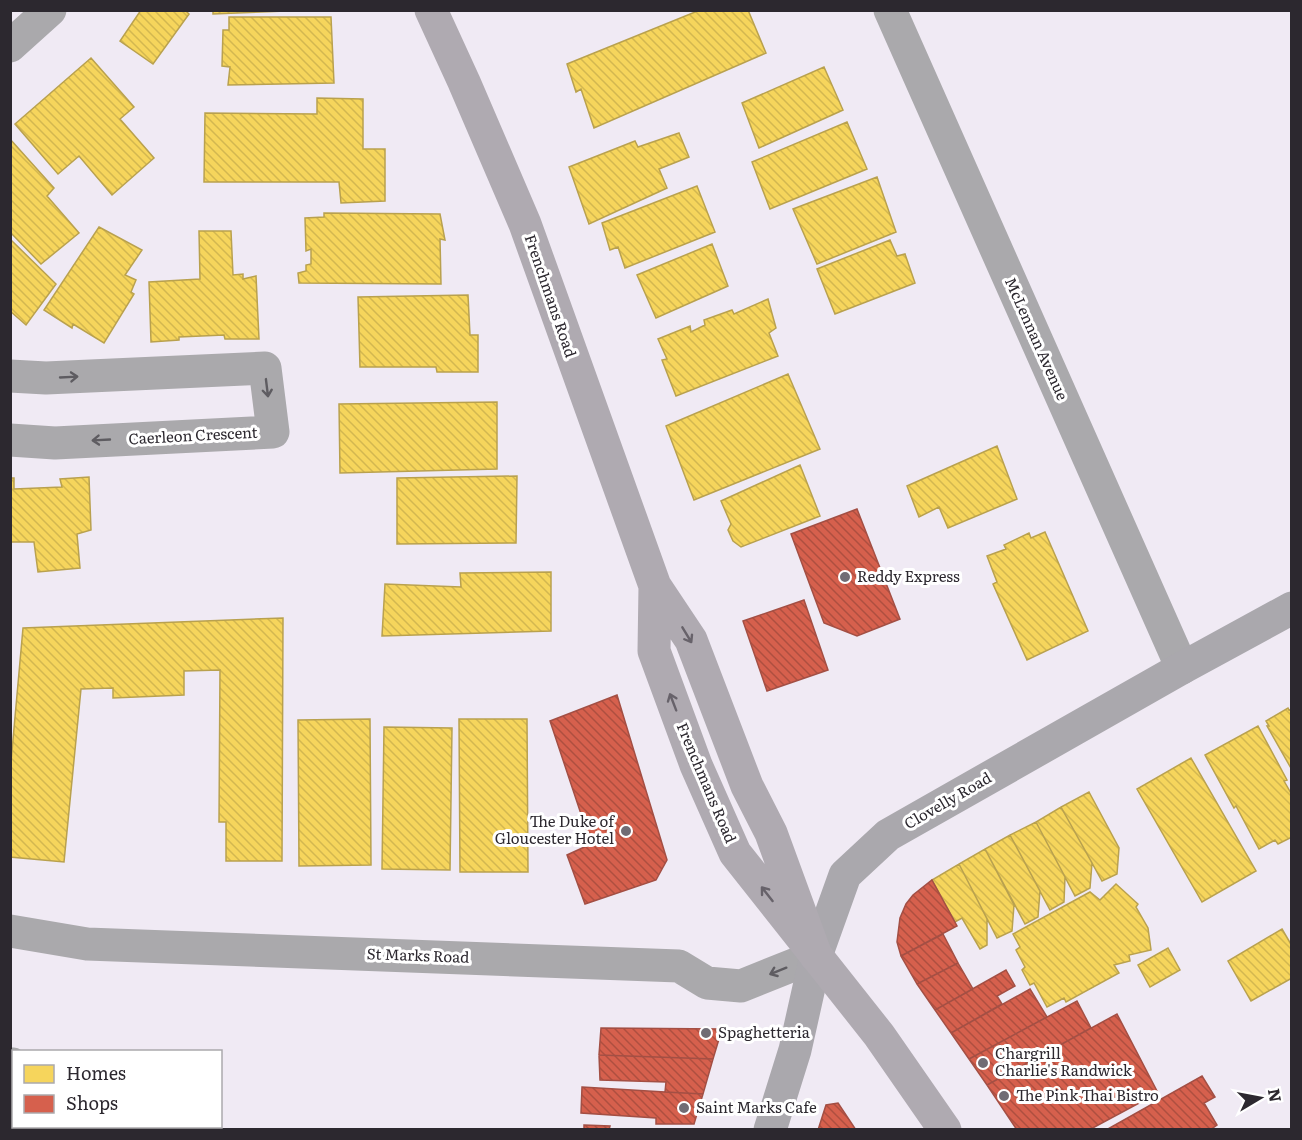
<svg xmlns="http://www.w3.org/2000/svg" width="1302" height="1140" font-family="Literata,serif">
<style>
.homes{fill:url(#homes-back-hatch);stroke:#b9a14e;stroke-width:1.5}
.shops{fill:url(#shops-back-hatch);stroke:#a34f44;stroke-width:1.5}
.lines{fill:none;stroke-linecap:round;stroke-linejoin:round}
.lane{stroke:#aaa9ac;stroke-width:21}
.street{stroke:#aaa9ac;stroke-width:33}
.secondary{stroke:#aaa8ad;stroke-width:33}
.primary{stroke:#afaab1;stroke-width:33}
.oneway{stroke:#5e5c61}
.oneway2{stroke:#67626a}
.poi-dot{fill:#716c74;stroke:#fff;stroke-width:2}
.labels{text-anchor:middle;stroke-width:6;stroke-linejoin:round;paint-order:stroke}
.street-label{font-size:15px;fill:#2c282f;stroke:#fff}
.poi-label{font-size:15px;fill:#2c282f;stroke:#fff;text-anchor:start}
</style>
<defs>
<pattern id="homes-back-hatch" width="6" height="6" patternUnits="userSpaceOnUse" patternTransform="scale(1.5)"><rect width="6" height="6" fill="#f6d55c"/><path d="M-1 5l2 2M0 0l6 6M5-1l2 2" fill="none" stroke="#d3b750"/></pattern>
<pattern id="shops-back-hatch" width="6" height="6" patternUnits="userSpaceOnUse" patternTransform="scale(1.5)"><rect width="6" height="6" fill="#d6604d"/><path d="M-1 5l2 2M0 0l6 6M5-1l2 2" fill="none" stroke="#ae4f40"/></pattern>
</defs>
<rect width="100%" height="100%" fill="#f0eaf4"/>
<path class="homes" d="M 141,10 L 185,10 L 189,14 L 153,64 L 120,41 Z
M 213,10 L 313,10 L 213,14 Z
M 700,10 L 748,10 L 766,53 L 594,128 L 581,89 L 576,92 L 567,64 Z
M 229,17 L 331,17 L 334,83 L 228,85 L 230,67 L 222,66 L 223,30 L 229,30 Z
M 91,58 L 134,107 L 120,119 L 154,158 L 112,195 L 79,156 L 58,174 L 15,124 Z
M 824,67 L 843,110 L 759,148 L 742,103 Z
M 317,98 L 363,99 L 363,149 L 385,149 L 385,201 L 341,203 L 339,182 L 204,182 L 205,113 L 317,114 Z
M 847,122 L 867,169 L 770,209 L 752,162 Z
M 679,133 L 689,157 L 659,169 L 667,188 L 589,224 L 569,167 L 635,141 L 638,147 Z
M 10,139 L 54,188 L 47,196 L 79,233 L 41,264 L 10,232 Z
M 877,177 L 896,232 L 817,264 L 793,209 Z
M 697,186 L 715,232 L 625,268 L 618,247 L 610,250 L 602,223 Z
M 324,213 L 440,214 L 445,240 L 440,239 L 441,284 L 299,283 L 298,273 L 306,271 L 306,265 L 311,264 L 311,249 L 306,251 L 305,218 L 324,217 Z
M 99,227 L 142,250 L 125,275 L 136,280 L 131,292 L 134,294 L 104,343 L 73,324 L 72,328 L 44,310 Z
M 199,231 L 231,231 L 233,275 L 243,274 L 243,279 L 256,276 L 259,339 L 225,339 L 224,335 L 179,337 L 179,340 L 151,342 L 149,282 L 200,279 Z
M 10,239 L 56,284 L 26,325 L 10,311 Z
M 890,240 L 897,256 L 905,254 L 915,283 L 835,314 L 817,269 Z
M 712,244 L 728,286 L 656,318 L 637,275 Z
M 468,295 L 470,335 L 478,335 L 478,372 L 437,372 L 436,367 L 360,367 L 358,297 Z
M 768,299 L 776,328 L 769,333 L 778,356 L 676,396 L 662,360 L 667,359 L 658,339 L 690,326 L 691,332 L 705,325 L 704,320 L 732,310 L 734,314 Z
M 788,374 L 820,449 L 694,500 L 666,426 Z
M 497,402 L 497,469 L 340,473 L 339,404 Z
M 997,446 L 1017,499 L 948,528 L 939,507 L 919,517 L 907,486 Z
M 800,465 L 820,516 L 741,547 L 733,541 L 728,530 L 731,524 L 721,501 Z
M 517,476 L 516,543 L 397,544 L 397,478 Z
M 89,477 L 91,530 L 77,534 L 80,568 L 38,572 L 34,542 L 10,542 L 10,478 L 14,478 L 14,489 L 62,487 L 60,479 Z
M 1045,532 L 1088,631 L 1027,660 L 993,584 L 997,582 L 987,556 L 1006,549 L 1004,545 L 1029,533 L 1031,538 Z
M 551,572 L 551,631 L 382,636 L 385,584 L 461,587 L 460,573 Z
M 283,618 L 282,861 L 226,861 L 226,822 L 219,822 L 220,670 L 184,671 L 184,695 L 113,698 L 113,688 L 81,689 L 64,862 L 10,857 L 10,773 L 23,628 Z
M 1288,708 L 1289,710 L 1292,709 L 1292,770 L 1267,726 L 1269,726 L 1266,721 Z
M 370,719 L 371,865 L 299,866 L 298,720 Z
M 459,719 L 527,719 L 528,872 L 460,872 Z
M 1258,726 L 1287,780 L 1284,781 L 1292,795 L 1292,837 L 1278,844 L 1275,840 L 1259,849 L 1236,806 L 1234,808 L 1205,755 Z
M 384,727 L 452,728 L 450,870 L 382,869 Z
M 1191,758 L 1256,871 L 1202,902 L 1137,789 Z
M 1089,792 L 1119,848 L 1117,874 L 1102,881 L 1061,807 Z
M 1061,807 L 1092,863 L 1090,888 L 1075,896 L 1036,822 Z
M 1036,822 L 1065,877 L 1064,902 L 1050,910 L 1010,835 Z
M 1010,835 L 1040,891 L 1038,917 L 1025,924 L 985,849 Z
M 985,849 L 1014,905 L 1012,931 L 997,938 L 959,864 Z
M 959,864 L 987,919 L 987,945 L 980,949 L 962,918 L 955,922 L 932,880 Z
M 1116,884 L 1138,904 L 1136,907 L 1148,928 L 1151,950 L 1129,955 L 1130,961 L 1114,965 L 1119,973 L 1066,1002 L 1064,998 L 1047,1007 L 1034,983 L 1030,985 L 1022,970 L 1025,967 L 1016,950 L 1020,947 L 1013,934 L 1090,892 L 1100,900 Z
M 1282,929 L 1292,946 L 1292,978 L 1251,1001 L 1228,961 Z
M 1168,948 L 1180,970 L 1150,987 L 1138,965 Z
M 10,1107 L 14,1107 L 14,1126 L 86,1126 L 86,1130 L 10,1130 Z"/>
<path class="shops" d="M 857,509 L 900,619 L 857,636 L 824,623 L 791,534 Z
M 804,600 L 828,670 L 767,691 L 743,621 Z
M 617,695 L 667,860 L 656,880 L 585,904 L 567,855 L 591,844 L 550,721 Z
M 932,880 L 957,926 L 901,956 L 897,942 L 900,918 L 906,904 L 913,895 Z
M 943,934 L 958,963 L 917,984 L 901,956 Z
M 958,963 L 973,989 L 935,1010 L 917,984 Z
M 1006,970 L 1015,986 L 997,996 L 1002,1004 L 951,1033 L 935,1010 Z
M 1030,989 L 1047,1017 L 969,1059 L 951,1033 Z
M 1077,1001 L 1091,1028 L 987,1085 L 969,1059 Z
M 1117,1014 L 1158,1093 L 1089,1130 L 1017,1130 L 987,1085 Z
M 601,1028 L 722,1029 L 713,1059 L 599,1055 Z
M 599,1055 L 713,1059 L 703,1094 L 665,1092 L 666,1082 L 600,1080 Z
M 1202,1076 L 1215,1097 L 1204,1103 L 1217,1125 L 1210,1130 L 1106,1130 Z
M 582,1087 L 665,1092 L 703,1094 L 694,1124 L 656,1124 L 656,1118 L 581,1113 Z
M 838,1103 L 856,1130 L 818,1130 L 826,1105 Z
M 584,1125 L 610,1126 L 609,1130 L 584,1130 Z"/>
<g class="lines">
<path class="lane" d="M 10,1058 L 14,1058"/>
<path class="street" d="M 890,10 L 1182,668
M 10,46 L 50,10
M 10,376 L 46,378 L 265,368 L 273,432 L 55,443 L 10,440
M 10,931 L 87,944 L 679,966 L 707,983 L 741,986 L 816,956"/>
<path class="secondary" d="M 770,1130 L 795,1050 L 816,956 L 845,875 L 888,835 L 1182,668 L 1292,608"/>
<path class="primary" d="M 431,10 L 464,82 L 525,224 L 655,586 L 691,640 L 747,786 L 771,833 L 816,956
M 655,586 L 654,651 L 696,765 L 735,853 L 879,1035 L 945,1130"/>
</g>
<defs><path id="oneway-shaft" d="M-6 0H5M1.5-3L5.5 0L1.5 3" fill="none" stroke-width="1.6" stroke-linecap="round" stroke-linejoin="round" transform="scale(1.5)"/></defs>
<g class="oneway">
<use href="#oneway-shaft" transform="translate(69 377) rotate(-3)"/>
<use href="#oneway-shaft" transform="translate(267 388) rotate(83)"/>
<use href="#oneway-shaft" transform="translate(101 440) rotate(177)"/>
<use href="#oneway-shaft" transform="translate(778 971) rotate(158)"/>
</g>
<g class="oneway2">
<use href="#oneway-shaft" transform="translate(687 635) rotate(59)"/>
<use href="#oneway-shaft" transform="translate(673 702) rotate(-111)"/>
<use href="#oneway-shaft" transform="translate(767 894) rotate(-128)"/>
</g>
<g class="poi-dot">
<circle cx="845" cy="577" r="6"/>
<circle cx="626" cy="831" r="6"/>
<circle cx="706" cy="1033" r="6"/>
<circle cx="983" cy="1063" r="6"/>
<circle cx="1004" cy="1096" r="6"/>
<circle cx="684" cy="1108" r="6"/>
</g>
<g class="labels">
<g class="street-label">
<text transform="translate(550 296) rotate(71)" y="5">Frenchmans Road</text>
<text transform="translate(1036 339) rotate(66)" y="5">McLennan Avenue</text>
<text transform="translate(193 436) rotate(-3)" y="5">Caerleon Crescent</text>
<text transform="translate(706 783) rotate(67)" y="5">Frenchmans Road</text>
<text transform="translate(948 801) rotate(-30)" y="5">Clovelly Road</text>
<text transform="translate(418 956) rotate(2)" y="5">St Marks Road</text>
</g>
<g class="poi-label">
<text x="857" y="582">Reddy Express</text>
<text x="614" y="827" text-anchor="end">The Duke of<tspan x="614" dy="17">Gloucester Hotel</tspan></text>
<text x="718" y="1038">Spaghetteria</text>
<text x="995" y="1059">Chargrill<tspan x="995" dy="17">Charlie's Randwick</tspan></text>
<text x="1016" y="1101">The Pink Thai Bistro</text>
<text x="696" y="1113">Saint Marks Cafe</text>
</g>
</g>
<rect width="1302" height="1140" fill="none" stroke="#2c282f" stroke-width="24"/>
<rect x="12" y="1050" width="210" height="78" fill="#ffffff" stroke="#aba9ac" stroke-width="1.5"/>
<rect x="24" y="1065" width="30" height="18" fill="#f6d55c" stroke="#aba9ac" stroke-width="1.5"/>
<text x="66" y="1080" font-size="18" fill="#2c282f">Homes</text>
<rect x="24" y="1095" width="30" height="18" fill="#d6604d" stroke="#aba9ac" stroke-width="1.5"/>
<text x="66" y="1110" font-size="18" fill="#2c282f">Shops</text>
<g transform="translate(1260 1098) rotate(80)" stroke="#ffffff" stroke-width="4.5" paint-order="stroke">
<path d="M0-4.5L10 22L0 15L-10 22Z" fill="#2c282f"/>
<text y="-9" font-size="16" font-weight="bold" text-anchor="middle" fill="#2c282f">N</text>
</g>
</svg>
